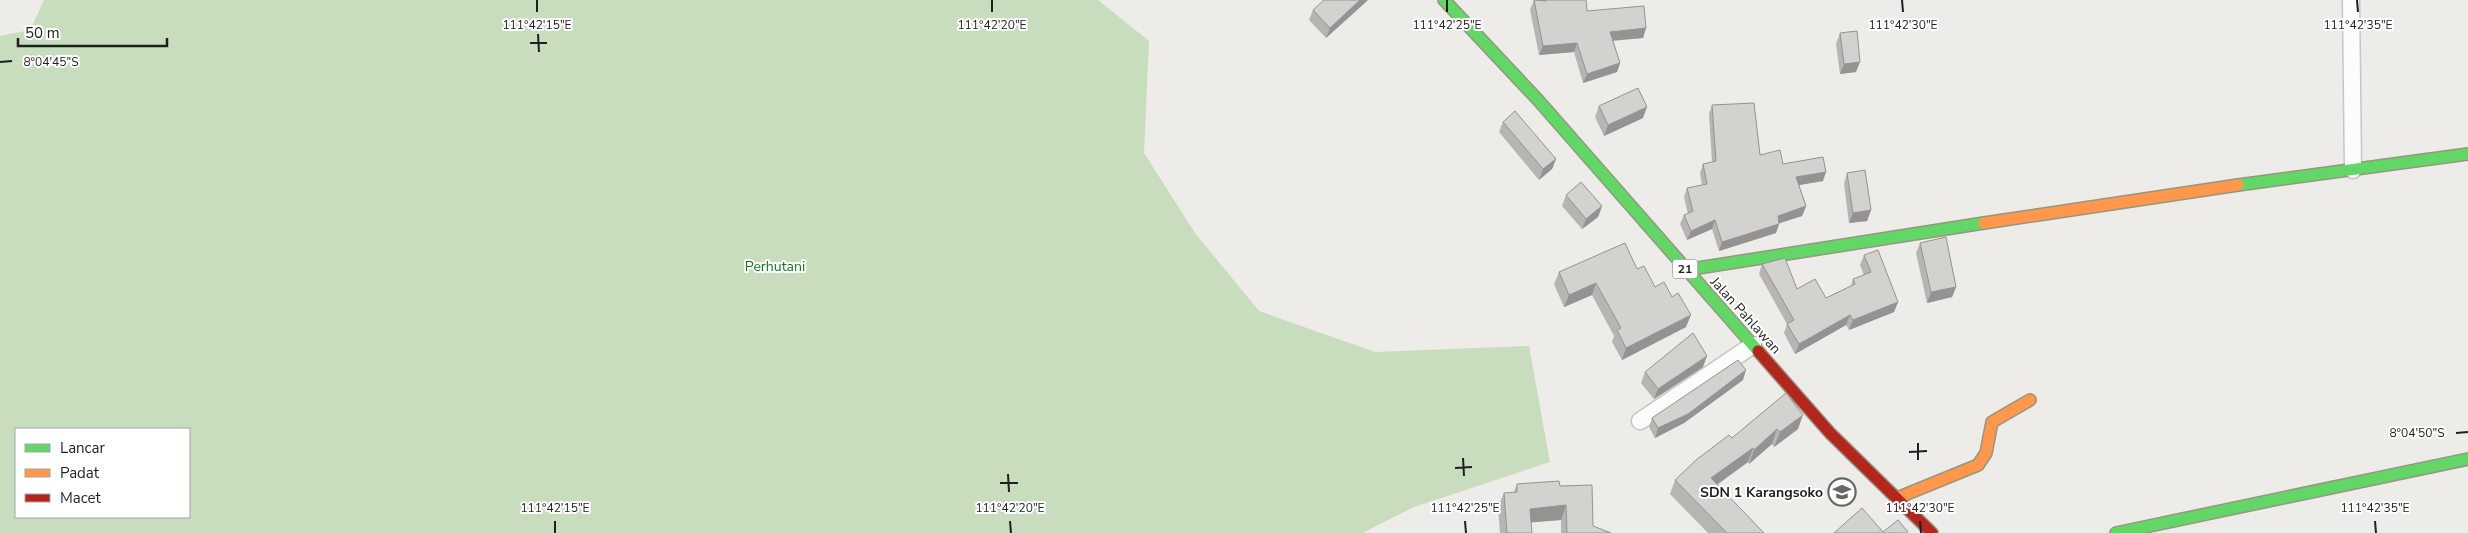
<svg xmlns="http://www.w3.org/2000/svg" width="2468" height="533" font-family="'Nunito Sans',sans-serif">
<style>
.forest{fill:#c8dcbe;fill-rule:evenodd}
.lines{fill:none;stroke-linecap:round;stroke-linejoin:round}
.street-casing{stroke:#c6c6c4;stroke-width:19}
.fast-casing{stroke:#959780;stroke-width:14}
.slow-casing{stroke:#959780;stroke-width:14}
.jam-casing{stroke:#959780;stroke-width:14}
.street{stroke:#fcfcfc;stroke-width:16}
.fast{stroke:#63d668;stroke-width:11}
.slow{stroke:#ff974d;stroke-width:11}
.jam{stroke:#b3261e;stroke-width:11}
.wall{fill:#b6b5b2}
.shaded-wall{fill:#949391}
.building{fill:#d4d2cf;stroke:#949391}
.ticks{fill:none;stroke:#1f1f1f;stroke-width:2}
.labels{text-anchor:middle;stroke-width:4;stroke-linejoin:round;paint-order:stroke}
.shield{fill:#fff;stroke:#626262;stroke-width:1}
.shield-label{font-size:12px;font-weight:bold;fill:#1f1f1f}
.park-label{font-size:14px;fill:#0f7b1b;stroke:#fff}
.street-label{font-size:14px;fill:#1f1f1f;stroke:#fff}
.poi-label{font-size:14px;font-weight:bold;fill:#1f1f1f;stroke:#fff;text-anchor:end}
.ticks-label{font-size:12px;text-anchor:middle;fill:#1f1f1f;stroke:#fff;stroke-width:4;stroke-linejoin:round;paint-order:stroke}
</style>
<rect width="100%" height="100%" fill="#eeece8"/>
<path class="forest" d="M 44,0 L 1098,0 L 1149,41 L 1144,153 L 1195,233 L 1259,311 L 1375,352 L 1529,346 L 1550,462 L 1414,507 L 1362,533 L 0,533 L 0,36 L 30,30 ZM 16,429 L 189,429 L 189,517 L 16,517 Z"/>
<g class="lines">
<g class="street-casing">
<path id="street" d="M 2351,0 L 2353,170
M 1640,421 L 1753,345"/>
</g>
<g class="fast-casing">
<path id="fast" d="M 1444,0 L 1538,100 L 1758,351
M 2238,185 L 2468,154
M 1685,270 L 1984,223
M 2116,533 L 2468,459"/>
</g>
<g class="slow-casing">
<path id="slow" d="M 1984,223 L 2238,185
M 1897,498 L 1978,465 L 1986,453 L 1992,422 L 2030,400"/>
</g>
<g class="jam-casing">
<path id="jam" d="M 1758,351 L 1830,433 L 1932,533"/>
</g>
<use href="#street" class="street"/>
<use href="#fast" class="fast"/>
<use href="#slow" class="slow"/>
<use href="#jam" class="jam"/>
</g>
<path class="wall" d="M 1368,0 L 1326,38 L 1309,20 L 1313,10 Z
M 1534,0 L 1586,0 L 1587,11 L 1646,28 L 1643,38 L 1613,41 L 1620,63 L 1617,72 L 1583,83 L 1574,52 L 1539,55 L 1530,10 Z
M 1840,33 L 1856,72 L 1840,74 L 1836,44 Z
M 1712,105 L 1760,155 L 1823,181 L 1799,185 L 1806,206 L 1802,216 L 1779,223 L 1776,233 L 1719,251 L 1712,229 L 1687,240 L 1680,224 L 1684,215 L 1688,214 L 1684,197 L 1687,188 L 1702,185 L 1700,173 L 1703,164 L 1712,162 L 1709,114 Z
M 1599,106 L 1643,118 L 1604,136 L 1595,117 Z
M 1503,122 L 1556,159 L 1552,169 L 1539,180 L 1499,132 Z
M 1847,173 L 1871,210 L 1867,221 L 1849,223 L 1844,184 Z
M 1566,195 L 1602,206 L 1598,217 L 1582,229 L 1562,206 Z
M 1920,243 L 1956,287 L 1952,297 L 1927,303 L 1916,253 Z
M 1864,255 L 1898,302 L 1894,312 L 1849,330 L 1846,325 L 1795,354 L 1784,333 L 1787,324 L 1759,274 L 1762,264 L 1797,289 L 1826,298 L 1851,286 L 1853,279 L 1864,275 L 1860,265 Z
M 1637,269 L 1655,287 L 1686,327 L 1622,360 L 1612,342 L 1614,336 L 1592,295 L 1564,307 L 1554,284 L 1559,272 Z
M 1703,367 L 1654,399 L 1641,383 L 1645,372 Z
M 1743,380 L 1684,423 L 1655,438 L 1649,427 L 1652,418 Z
M 1786,393 L 1798,429 L 1774,447 L 1772,444 L 1749,464 L 1748,462 L 1717,485 L 1764,533 L 1708,533 L 1670,494 L 1675,480 L 1732,438 Z
M 1517,484 L 1560,486 L 1593,526 L 1611,533 L 1561,533 L 1561,520 L 1531,522 L 1532,533 L 1500,533 L 1498,507 L 1504,493 L 1514,492 Z"/>
<path class="shaded-wall" d="M 1360,0 L 1368,0 L 1326,38 L 1330,28 Z
M 1646,28 L 1643,38 L 1606,41 L 1610,32 Z
M 1577,43 L 1574,52 L 1539,55 L 1543,46 Z
M 1860,62 L 1856,72 L 1840,74 L 1844,64 Z
M 1620,63 L 1617,72 L 1583,83 L 1587,74 Z
M 1647,107 L 1643,118 L 1604,136 L 1608,125 Z
M 1556,159 L 1552,169 L 1539,180 L 1543,169 Z
M 1826,172 L 1823,181 L 1793,186 L 1796,177 Z
M 1602,206 L 1598,217 L 1582,229 L 1586,219 Z
M 1806,206 L 1802,216 L 1774,225 L 1778,216 Z
M 1871,210 L 1867,221 L 1849,223 L 1853,213 Z
M 1715,220 L 1712,229 L 1687,240 L 1691,231 Z
M 1779,224 L 1776,233 L 1719,251 L 1722,242 Z
M 1596,283 L 1592,295 L 1564,307 L 1569,295 Z
M 1956,287 L 1952,297 L 1927,303 L 1931,292 Z
M 1898,302 L 1894,312 L 1849,330 L 1853,320 Z
M 1691,315 L 1686,327 L 1622,360 L 1626,348 Z
M 1850,315 L 1846,325 L 1795,354 L 1799,344 Z
M 1707,356 L 1703,367 L 1654,399 L 1658,389 Z
M 1746,370 L 1743,380 L 1684,423 L 1655,438 L 1658,428 Z
M 1803,415 L 1798,429 L 1774,447 L 1780,432 Z
M 1777,429 L 1772,444 L 1749,464 L 1754,450 Z
M 1753,448 L 1748,462 L 1705,493 L 1711,478 Z
M 1566,505 L 1561,520 L 1525,523 L 1530,509 Z"/>
<path class="building" d="M 1324,0 L 1360,0 L 1330,28 L 1313,10 Z
M 1534,0 L 1546,1 L 1546,0 L 1586,0 L 1587,11 L 1644,6 L 1646,28 L 1610,32 L 1620,63 L 1587,74 L 1577,43 L 1543,46 Z
M 1857,31 L 1860,62 L 1844,64 L 1840,33 Z
M 1638,88 L 1647,107 L 1608,125 L 1599,106 Z
M 1754,103 L 1760,155 L 1780,150 L 1783,164 L 1823,157 L 1826,172 L 1796,177 L 1806,206 L 1778,216 L 1779,224 L 1722,242 L 1715,220 L 1691,231 L 1684,215 L 1693,211 L 1687,188 L 1707,184 L 1703,164 L 1716,161 L 1712,105 Z
M 1515,111 L 1556,159 L 1543,169 L 1503,122 Z
M 1865,170 L 1871,210 L 1853,213 L 1847,173 Z
M 1581,182 L 1602,206 L 1586,219 L 1566,195 Z
M 1946,237 L 1956,287 L 1931,292 L 1920,243 Z
M 1625,243 L 1637,269 L 1644,266 L 1655,287 L 1664,282 L 1672,297 L 1678,293 L 1691,315 L 1626,348 L 1617,330 L 1621,328 L 1596,283 L 1569,295 L 1559,272 Z
M 1878,250 L 1898,302 L 1853,320 L 1850,315 L 1799,344 L 1787,324 L 1794,320 L 1762,264 L 1785,258 L 1797,289 L 1815,279 L 1826,298 L 1855,284 L 1853,279 L 1871,272 L 1864,255 Z
M 1693,333 L 1707,356 L 1658,389 L 1645,372 Z
M 1738,360 L 1746,370 L 1688,414 L 1658,428 L 1652,418 Z
M 1786,393 L 1803,415 L 1780,432 L 1777,429 L 1754,450 L 1753,448 L 1711,478 L 1764,533 L 1727,533 L 1675,480 L 1696,460 L 1729,435 L 1732,438 Z
M 1559,481 L 1560,486 L 1592,485 L 1593,526 L 1611,533 L 1567,533 L 1566,505 L 1530,509 L 1532,533 L 1507,533 L 1504,493 L 1517,492 L 1517,484 Z
M 1862,508 L 1883,532 L 1898,520 L 1908,532 L 1906,533 L 1834,533 Z"/>
<path class="ticks" d="M 537,0 L 537,12M 992,0 L 992,12M 1447,0 L 1447,12M 1902,0 L 1903,12M 2357,0 L 2358,12M 538,34 L 539,52M 530,43 L 547,43M 0,62 L 12,61M 2456,433 L 2468,432M 1918,443 L 1918,460M 1909,452 L 1927,451M 1463,458 L 1464,476M 1455,468 L 1472,467M 1008,474 L 1009,492M 1000,483 L 1018,483M 555,521 L 555,533M 1010,521 L 1011,533M 1465,521 L 1466,533M 1920,521 L 1921,533M 2375,521 L 2376,533"/>
<defs>
<g id="school-ring" transform="scale(1.4375)"><circle r="9.5" fill="#fff" stroke="#676765" stroke-width="1.5"/><path d="M0-5L7-2L0 1L-7-2ZM-4 1L0 2.5L4 1V4Q0 6-4 4Z" fill="#676765"/></g>
</defs>
<g fill-rule="evenodd">
<use href="#school-ring" x="1842" y="492"/>
</g>
<g class="labels">
<rect class="shield" x="1672.5" y="259.5" width="25" height="19" rx="4"/>
<g class="shield-label">
<text x="1685" y="273">21</text>
</g>
<g class="park-label">
<text x="775" y="271">Perhutani</text>
</g>
<g class="street-label">
<text transform="translate(1746 315) rotate(48)" y="5">Jalan Pahlawan</text>
</g>
<g class="poi-label">
<text x="1823" y="497">SDN 1 Karangsoko</text>
</g>
</g>
<g class="ticks-label">
<text x="537" y="29">111°42'15"E</text>
<text x="992" y="29">111°42'20"E</text>
<text x="1447" y="29">111°42'25"E</text>
<text x="1903" y="29">111°42'30"E</text>
<text x="2358" y="29">111°42'35"E</text>
<text x="51" y="66">8°04'45"S</text>
<text x="2417" y="437">8°04'50"S</text>
<text x="555" y="512">111°42'15"E</text>
<text x="1010" y="512">111°42'20"E</text>
<text x="1465" y="512">111°42'25"E</text>
<text x="1920" y="512">111°42'30"E</text>
<text x="2375" y="512">111°42'35"E</text>
</g>
<rect x="15" y="428" width="175" height="90" fill="#ffffff" stroke="#a5a5a5"/>
<rect x="25" y="444" width="25" height="8" fill="#63d668" stroke="#a5a5a5"/>
<text x="60" y="453" font-size="15" fill="#1f1f1f">Lancar</text>
<rect x="25" y="469" width="25" height="8" fill="#ff974d" stroke="#a5a5a5"/>
<text x="60" y="478" font-size="15" fill="#1f1f1f">Padat</text>
<rect x="25" y="494" width="25" height="8" fill="#b3261e" stroke="#a5a5a5"/>
<text x="60" y="503" font-size="15" fill="#1f1f1f">Macet</text>
<path d="M18 38v8h149v-8" fill="none" stroke="#1f1f1f" stroke-width="2.5"/>
<text x="25" y="38" font-size="15" fill="#1f1f1f" stroke="#ffffff" stroke-width="4" paint-order="stroke">50 m</text>
</svg>
